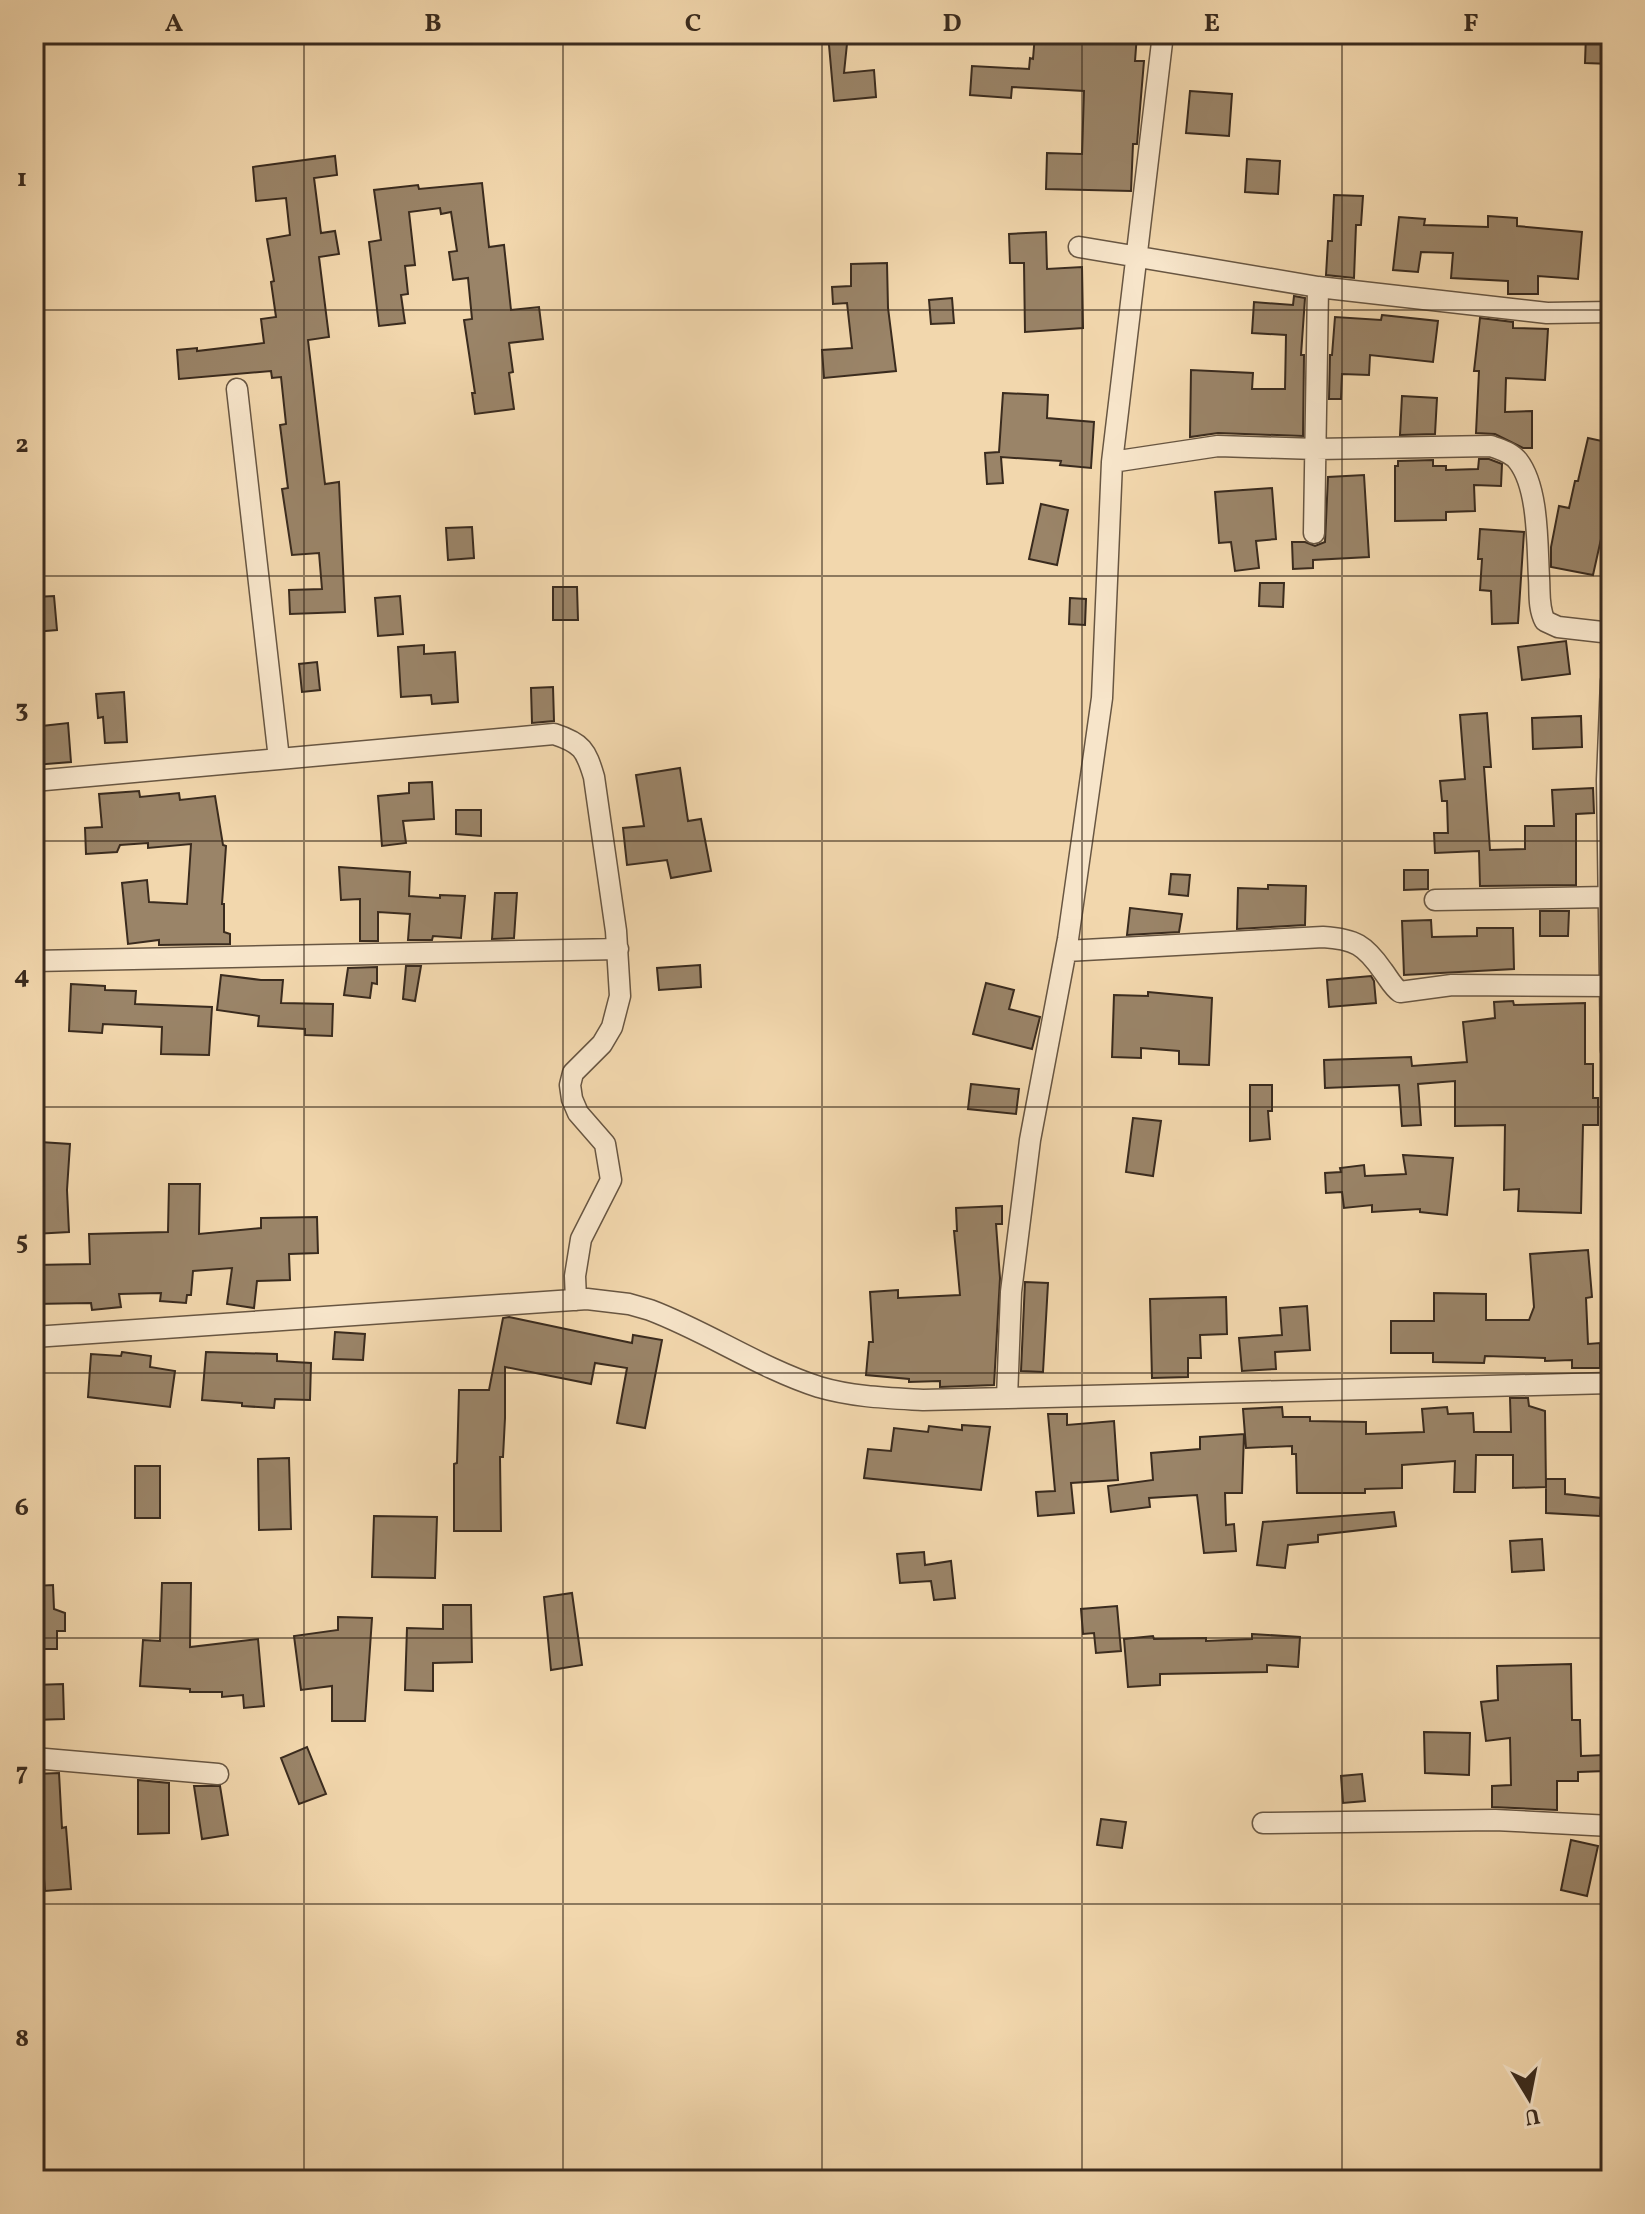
<svg xmlns="http://www.w3.org/2000/svg" width="1645" height="2214" font-family="Vollkorn,serif">
<style>
.building{fill:#9a8468;stroke:#3a2b1e;stroke-width:2}
.lines{fill:none;stroke-linecap:round;stroke-linejoin:round}
.minor-casing{stroke:#685642;stroke-width:23}
.minor{stroke:#f7e5ca;stroke-width:20}
.grid{fill:none;stroke:#3a2b1e;stroke-width:2;stroke-opacity:0.55}
.neatline{fill:none;stroke:#3a2b1e;stroke-width:3}
.grid-label{font-size:26px;text-anchor:middle;font-weight:bold;fill:#3a2b1e}
</style>
<rect width="100%" height="100%" fill="#f2d7ad"/>
<filter id="stains"><feTurbulence type="fractalNoise" baseFrequency=".0025" numOctaves="4"/><feColorMatrix values="0 0 0 0 .2 0 0 0 0 .09 0 0 0 0 .02 0 0 0 .5 -.17"/></filter>
<radialGradient id="worn" r=".72"><stop offset=".6" stop-color="#630" stop-opacity="0"/><stop offset="1" stop-color="#630" stop-opacity=".3"/></radialGradient>
<path class="building" d="M 828,34 L 848,34 L 844,73 L 874,70 L 876,97 L 834,101 Z
M 1035,34 L 1137,34 L 1135,61 L 1144,61 L 1137,144 L 1133,144 L 1131,191 L 1046,189 L 1047,153 L 1082,154 L 1084,91 L 1012,87 L 1011,98 L 970,95 L 972,66 L 1029,69 L 1030,58 L 1033,59 Z
M 1586,34 L 1611,34 L 1611,64 L 1585,63 Z
M 1190,91 L 1232,94 L 1229,136 L 1186,133 Z
M 335,156 L 337,175 L 314,178 L 321,233 L 335,231 L 339,254 L 319,257 L 329,337 L 308,340 L 325,484 L 339,482 L 345,612 L 290,614 L 289,590 L 322,589 L 319,553 L 292,555 L 282,489 L 288,488 L 280,425 L 286,424 L 281,377 L 272,378 L 271,371 L 179,379 L 177,350 L 197,348 L 197,351 L 264,343 L 261,319 L 276,317 L 271,282 L 274,281 L 267,239 L 290,235 L 286,198 L 256,201 L 253,167 Z
M 1247,159 L 1280,161 L 1278,194 L 1245,192 Z
M 482,183 L 489,247 L 504,245 L 511,310 L 539,307 L 543,339 L 509,343 L 513,372 L 509,373 L 514,409 L 475,414 L 472,393 L 475,393 L 464,320 L 472,319 L 468,278 L 453,280 L 449,252 L 457,251 L 451,212 L 441,214 L 440,208 L 409,212 L 415,265 L 405,266 L 408,294 L 401,295 L 405,323 L 379,326 L 369,242 L 381,240 L 374,190 L 418,185 L 419,189 Z
M 1334,195 L 1363,196 L 1361,225 L 1356,225 L 1354,278 L 1326,275 L 1328,241 L 1332,241 Z
M 1488,216 L 1517,218 L 1517,226 L 1582,232 L 1578,279 L 1538,276 L 1538,294 L 1508,294 L 1508,281 L 1451,278 L 1453,253 L 1421,252 L 1418,272 L 1393,270 L 1399,217 L 1425,219 L 1424,225 L 1488,227 Z
M 1046,232 L 1047,269 L 1082,267 L 1083,328 L 1025,332 L 1024,263 L 1010,263 L 1009,234 Z
M 887,263 L 888,308 L 896,371 L 824,378 L 822,350 L 852,348 L 847,303 L 833,304 L 832,287 L 851,286 L 851,264 Z
M 1294,296 L 1305,298 L 1301,355 L 1304,355 L 1303,436 L 1218,433 L 1190,437 L 1191,370 L 1253,373 L 1252,389 L 1285,389 L 1286,335 L 1252,333 L 1254,302 L 1293,305 Z
M 952,298 L 954,323 L 931,324 L 929,300 Z
M 1382,315 L 1438,321 L 1433,362 L 1370,355 L 1369,375 L 1342,374 L 1341,399 L 1329,399 L 1330,355 L 1332,355 L 1335,317 L 1381,320 Z
M 1480,318 L 1513,322 L 1513,328 L 1548,329 L 1545,380 L 1506,378 L 1505,412 L 1532,411 L 1532,448 L 1523,448 L 1495,434 L 1476,433 L 1479,371 L 1474,371 Z
M 1003,393 L 1048,395 L 1047,418 L 1094,422 L 1091,468 L 1060,465 L 1061,461 L 1001,457 L 1003,483 L 987,484 L 985,453 L 999,452 Z
M 1402,396 L 1437,398 L 1435,434 L 1400,435 Z
M 1588,438 L 1611,443 L 1611,513 L 1607,512 L 1593,575 L 1551,567 L 1551,547 L 1559,506 L 1569,508 L 1575,481 L 1578,481 Z
M 1479,459 L 1489,459 L 1502,464 L 1501,486 L 1474,485 L 1475,511 L 1446,512 L 1446,520 L 1395,521 L 1395,466 L 1398,466 L 1398,461 L 1433,460 L 1433,466 L 1446,466 L 1446,470 L 1478,469 Z
M 1364,475 L 1369,557 L 1313,560 L 1313,568 L 1293,569 L 1292,542 L 1305,542 L 1315,546 L 1325,542 L 1328,477 Z
M 1272,488 L 1276,539 L 1256,541 L 1259,568 L 1235,571 L 1231,542 L 1219,543 L 1215,492 Z
M 1041,504 L 1068,510 L 1057,565 L 1029,559 Z
M 472,527 L 474,558 L 448,560 L 446,528 Z
M 1480,529 L 1524,532 L 1518,623 L 1492,624 L 1491,591 L 1480,590 L 1482,559 L 1478,559 Z
M 1260,583 L 1284,583 L 1283,607 L 1259,606 Z
M 553,587 L 577,587 L 578,620 L 553,620 Z
M 54,596 L 57,630 L 34,632 L 34,597 Z
M 400,596 L 403,634 L 378,636 L 375,598 Z
M 1070,598 L 1086,599 L 1085,625 L 1069,624 Z
M 1566,641 L 1570,674 L 1522,680 L 1518,647 Z
M 424,645 L 424,654 L 455,652 L 458,702 L 432,704 L 431,695 L 401,697 L 398,647 Z
M 317,662 L 320,690 L 302,692 L 299,664 Z
M 553,687 L 554,721 L 532,723 L 531,688 Z
M 124,692 L 127,742 L 105,743 L 103,717 L 98,718 L 96,694 Z
M 1487,713 L 1491,767 L 1484,767 L 1490,850 L 1525,849 L 1525,826 L 1554,826 L 1552,790 L 1593,788 L 1594,813 L 1576,814 L 1576,885 L 1480,886 L 1479,851 L 1435,853 L 1434,833 L 1448,833 L 1447,801 L 1442,801 L 1440,781 L 1465,779 L 1460,715 Z
M 1581,716 L 1582,747 L 1533,749 L 1532,718 Z
M 68,723 L 71,762 L 34,765 L 34,734 L 42,734 L 42,726 Z
M 680,768 L 688,821 L 701,819 L 711,871 L 671,878 L 667,860 L 627,865 L 623,828 L 644,826 L 636,775 Z
M 432,782 L 434,819 L 403,821 L 406,843 L 382,846 L 378,796 L 409,793 L 409,783 Z
M 139,791 L 140,797 L 179,793 L 180,800 L 215,796 L 223,845 L 226,846 L 222,904 L 224,904 L 224,932 L 230,934 L 230,944 L 159,945 L 159,940 L 128,944 L 122,883 L 147,880 L 149,902 L 187,904 L 191,844 L 148,848 L 148,843 L 120,845 L 117,852 L 86,854 L 85,828 L 102,827 L 99,794 Z
M 456,810 L 481,810 L 481,836 L 456,834 Z
M 339,867 L 410,872 L 409,896 L 440,898 L 440,895 L 465,896 L 461,938 L 433,936 L 432,940 L 408,940 L 410,914 L 378,912 L 378,941 L 360,941 L 360,899 L 341,900 Z
M 1404,870 L 1428,870 L 1428,889 L 1404,890 Z
M 1171,874 L 1190,875 L 1188,896 L 1169,894 Z
M 1268,885 L 1306,886 L 1305,925 L 1237,929 L 1238,888 L 1268,889 Z
M 495,893 L 517,893 L 514,938 L 492,939 Z
M 1130,908 L 1182,914 L 1179,932 L 1127,935 Z
M 1540,911 L 1569,911 L 1568,936 L 1540,936 Z
M 1431,920 L 1432,937 L 1477,936 L 1477,928 L 1513,928 L 1514,969 L 1404,975 L 1402,921 Z
M 700,965 L 701,987 L 659,990 L 657,968 Z
M 406,966 L 421,966 L 415,1001 L 403,999 Z
M 377,967 L 377,984 L 372,983 L 370,998 L 344,995 L 348,968 Z
M 221,975 L 261,980 L 283,980 L 281,1003 L 333,1004 L 332,1036 L 305,1035 L 305,1029 L 258,1026 L 259,1016 L 217,1010 Z
M 1371,976 L 1374,981 L 1376,1003 L 1329,1007 L 1327,980 Z
M 986,983 L 1014,990 L 1009,1009 L 1040,1017 L 1032,1049 L 973,1034 Z
M 71,984 L 105,986 L 105,990 L 136,991 L 135,1004 L 212,1007 L 209,1055 L 161,1054 L 162,1027 L 103,1024 L 102,1033 L 69,1031 Z
M 1148,992 L 1212,998 L 1209,1065 L 1179,1064 L 1179,1051 L 1141,1048 L 1141,1058 L 1112,1057 L 1114,995 L 1148,996 Z
M 1513,1001 L 1514,1005 L 1585,1003 L 1585,1064 L 1593,1064 L 1593,1098 L 1598,1098 L 1598,1125 L 1583,1125 L 1581,1213 L 1518,1211 L 1519,1189 L 1504,1190 L 1505,1125 L 1455,1126 L 1455,1081 L 1418,1084 L 1421,1125 L 1402,1126 L 1399,1085 L 1325,1088 L 1324,1060 L 1411,1057 L 1412,1066 L 1467,1062 L 1463,1022 L 1495,1018 L 1494,1002 Z
M 971,1084 L 1019,1089 L 1016,1114 L 968,1109 Z
M 1250,1085 L 1272,1085 L 1272,1111 L 1268,1111 L 1270,1139 L 1250,1141 Z
M 1133,1118 L 1161,1121 L 1153,1176 L 1126,1172 Z
M 40,1142 L 70,1144 L 67,1190 L 69,1232 L 34,1234 Z
M 1403,1155 L 1453,1158 L 1447,1215 L 1420,1212 L 1420,1209 L 1372,1212 L 1372,1205 L 1344,1208 L 1342,1192 L 1326,1193 L 1325,1173 L 1341,1172 L 1340,1168 L 1364,1165 L 1365,1176 L 1406,1174 Z
M 169,1184 L 200,1184 L 199,1234 L 261,1228 L 261,1218 L 317,1217 L 318,1253 L 289,1254 L 290,1280 L 257,1281 L 254,1308 L 227,1304 L 232,1268 L 193,1271 L 191,1295 L 187,1295 L 186,1303 L 160,1301 L 161,1293 L 119,1294 L 121,1307 L 92,1310 L 91,1303 L 34,1304 L 34,1265 L 90,1264 L 89,1234 L 168,1232 Z
M 1002,1206 L 1002,1224 L 996,1224 L 1000,1278 L 994,1385 L 940,1387 L 940,1381 L 909,1382 L 909,1379 L 866,1375 L 869,1342 L 873,1342 L 870,1292 L 898,1290 L 898,1298 L 960,1295 L 954,1231 L 957,1231 L 956,1208 Z
M 1588,1250 L 1592,1297 L 1586,1298 L 1588,1344 L 1600,1343 L 1600,1368 L 1572,1368 L 1572,1360 L 1545,1361 L 1545,1358 L 1485,1356 L 1484,1363 L 1433,1362 L 1433,1353 L 1391,1353 L 1391,1321 L 1434,1321 L 1434,1293 L 1486,1294 L 1486,1320 L 1529,1320 L 1534,1307 L 1530,1254 Z
M 1025,1282 L 1048,1283 L 1043,1372 L 1021,1371 Z
M 1226,1297 L 1227,1334 L 1200,1335 L 1201,1358 L 1188,1358 L 1188,1377 L 1152,1378 L 1150,1299 Z
M 1307,1306 L 1310,1350 L 1275,1352 L 1276,1369 L 1242,1371 L 1239,1338 L 1282,1335 L 1280,1308 Z
M 509,1317 L 632,1343 L 633,1335 L 662,1340 L 645,1428 L 617,1423 L 627,1368 L 595,1363 L 591,1384 L 505,1367 L 505,1418 L 503,1457 L 500,1457 L 501,1531 L 454,1531 L 454,1464 L 457,1463 L 459,1390 L 489,1390 L 503,1318 Z
M 335,1332 L 365,1334 L 363,1360 L 333,1359 Z
M 122,1352 L 151,1356 L 150,1367 L 175,1371 L 170,1407 L 88,1397 L 91,1354 L 121,1356 Z
M 206,1352 L 277,1354 L 277,1361 L 311,1363 L 310,1400 L 275,1399 L 274,1408 L 242,1406 L 242,1403 L 202,1400 Z
M 1510,1398 L 1528,1398 L 1529,1406 L 1545,1411 L 1546,1487 L 1513,1488 L 1513,1455 L 1476,1455 L 1475,1492 L 1454,1492 L 1455,1461 L 1402,1465 L 1402,1488 L 1365,1489 L 1365,1493 L 1297,1493 L 1296,1454 L 1292,1454 L 1292,1446 L 1246,1448 L 1243,1409 L 1282,1407 L 1283,1417 L 1310,1417 L 1310,1421 L 1366,1422 L 1366,1434 L 1424,1432 L 1422,1409 L 1447,1407 L 1448,1414 L 1473,1413 L 1474,1432 L 1511,1432 Z
M 1048,1414 L 1067,1414 L 1067,1425 L 1114,1421 L 1118,1480 L 1071,1483 L 1074,1513 L 1038,1516 L 1036,1492 L 1055,1491 Z
M 962,1425 L 990,1427 L 981,1490 L 864,1478 L 868,1449 L 891,1451 L 894,1428 L 928,1432 L 929,1426 L 962,1430 Z
M 1244,1434 L 1242,1493 L 1225,1493 L 1226,1525 L 1234,1524 L 1236,1551 L 1204,1553 L 1197,1495 L 1149,1498 L 1150,1507 L 1111,1512 L 1108,1486 L 1153,1480 L 1151,1453 L 1200,1449 L 1200,1437 Z
M 289,1458 L 291,1529 L 259,1530 L 258,1459 Z
M 135,1466 L 160,1466 L 160,1518 L 135,1518 Z
M 1546,1479 L 1565,1479 L 1565,1494 L 1601,1498 L 1600,1516 L 1546,1513 Z
M 1394,1512 L 1396,1526 L 1318,1535 L 1318,1542 L 1288,1545 L 1285,1568 L 1257,1565 L 1263,1522 Z
M 374,1516 L 437,1517 L 435,1578 L 372,1577 Z
M 1542,1539 L 1544,1570 L 1512,1572 L 1510,1541 Z
M 924,1552 L 925,1565 L 951,1561 L 955,1598 L 934,1600 L 931,1581 L 900,1583 L 897,1554 Z
M 162,1583 L 191,1583 L 190,1647 L 258,1639 L 264,1706 L 244,1708 L 243,1695 L 222,1697 L 222,1692 L 190,1692 L 190,1689 L 140,1686 L 143,1640 L 160,1641 Z
M 53,1585 L 54,1609 L 65,1613 L 65,1631 L 57,1631 L 57,1649 L 34,1649 L 34,1586 Z
M 572,1593 L 582,1665 L 551,1670 L 544,1597 Z
M 443,1605 L 471,1605 L 472,1662 L 433,1663 L 433,1691 L 405,1690 L 407,1628 L 443,1629 Z
M 1117,1606 L 1121,1651 L 1096,1653 L 1094,1633 L 1083,1634 L 1081,1609 Z
M 338,1617 L 372,1618 L 365,1721 L 332,1721 L 332,1686 L 301,1690 L 294,1636 L 338,1630 Z
M 1252,1634 L 1300,1637 L 1298,1667 L 1267,1665 L 1267,1672 L 1160,1674 L 1160,1685 L 1128,1687 L 1124,1639 L 1153,1636 L 1154,1639 L 1206,1638 L 1206,1641 L 1252,1639 Z
M 1571,1664 L 1572,1720 L 1580,1720 L 1581,1756 L 1605,1755 L 1606,1771 L 1578,1772 L 1578,1781 L 1557,1781 L 1557,1810 L 1492,1807 L 1492,1786 L 1511,1785 L 1510,1738 L 1486,1741 L 1481,1702 L 1498,1700 L 1497,1666 Z
M 63,1684 L 64,1719 L 34,1720 L 34,1685 Z
M 1424,1732 L 1470,1733 L 1469,1775 L 1425,1773 Z
M 307,1747 L 326,1794 L 299,1804 L 281,1758 Z
M 59,1773 L 62,1828 L 66,1827 L 71,1889 L 45,1891 L 43,1867 L 34,1867 L 35,1774 Z
M 1362,1774 L 1365,1801 L 1343,1803 L 1341,1776 Z
M 138,1780 L 169,1783 L 169,1833 L 138,1834 Z
M 194,1786 L 220,1786 L 228,1835 L 202,1839 Z
M 1101,1819 L 1126,1822 L 1122,1848 L 1097,1845 Z
M 1571,1840 L 1598,1846 L 1587,1896 L 1561,1890 Z"/>
<g class="lines">
<g class="minor-casing">
<path id="minor" d="M 1079,247 L 1318,287 L 1547,313 L 1611,312
M 1112,462 L 1218,446 L 1316,449 L 1491,446 C 1501,450 1511,452 1518,461 C 1539,488 1537,545 1539,578 C 1540,592 1538,608 1545,621 L 1558,627 L 1611,633
M 1314,533 L 1318,287
M 1611,681 L 1607,780 L 1611,1050
M 279,759 L 554,734 C 582,743 586,750 594,777 L 616,931 L 620,996 L 612,1027 L 602,1044 L 573,1073 L 570,1085 L 572,1099 L 578,1113 L 605,1144 L 611,1180 L 581,1239 L 575,1276 L 576,1300
M 34,781 L 279,759 L 237,389
M 1435,900 L 1608,897
M 1066,951 L 1323,937 C 1355,939 1365,945 1383,971 C 1389,979 1393,987 1400,992 L 1452,985 L 1610,986
M 34,961 L 618,949
M 34,1337 L 587,1299 L 629,1304 L 650,1310 C 708,1332 760,1368 819,1387 C 853,1397 888,1398 923,1400 L 1611,1383
M 1007,1398 L 1011,1292 L 1030,1140 L 1068,939 L 1102,698 L 1112,462 L 1163,34
M 34,1758 L 218,1774
M 1263,1823 L 1495,1820 L 1611,1826"/>
</g>
<use href="#minor" class="minor"/>
</g>
<path class="grid" d="M 304,34 L 304,2180M 563,34 L 563,2180M 822,34 L 822,2180M 1082,34 L 1082,2180M 1342,34 L 1342,2180M 34,310 L 1611,310M 34,576 L 1611,576M 34,841 L 1611,841M 34,1107 L 1611,1107M 34,1373 L 1611,1373M 34,1638 L 1611,1638M 34,1904 L 1611,1904"/>
<rect width="1645" height="2214" fill="none" stroke="#f2d7ad" stroke-width="88"/>
<g transform="translate(1529 2098) rotate(170)" stroke="#f7e5ca" stroke-width="6" paint-order="stroke">
<path d="M0-6L14 30L0 20L-14 30Z" fill="#3a2b1e"/>
<text y="-12" font-size="22" font-weight="bold" text-anchor="middle" fill="#3a2b1e">U</text>
</g>
<rect x="44" y="44" width="1557" height="2126" class="neatline"/>
<g class="grid-label">
<text x="174" y="31">A</text>
<text x="433" y="31">B</text>
<text x="693" y="31">C</text>
<text x="952" y="31">D</text>
<text x="1212" y="31">E</text>
<text x="1471" y="31">F</text>
<text x="22" y="186">1</text>
<text x="22" y="452">2</text>
<text x="22" y="717">3</text>
<text x="22" y="983">4</text>
<text x="22" y="1249">5</text>
<text x="22" y="1515">6</text>
<text x="22" y="1780">7</text>
<text x="22" y="2046">8</text>
</g>
<rect width="100%" height="100%" filter="url(#stains)"/>
<rect width="100%" height="100%" fill="url(#worn)"/>
</svg>
